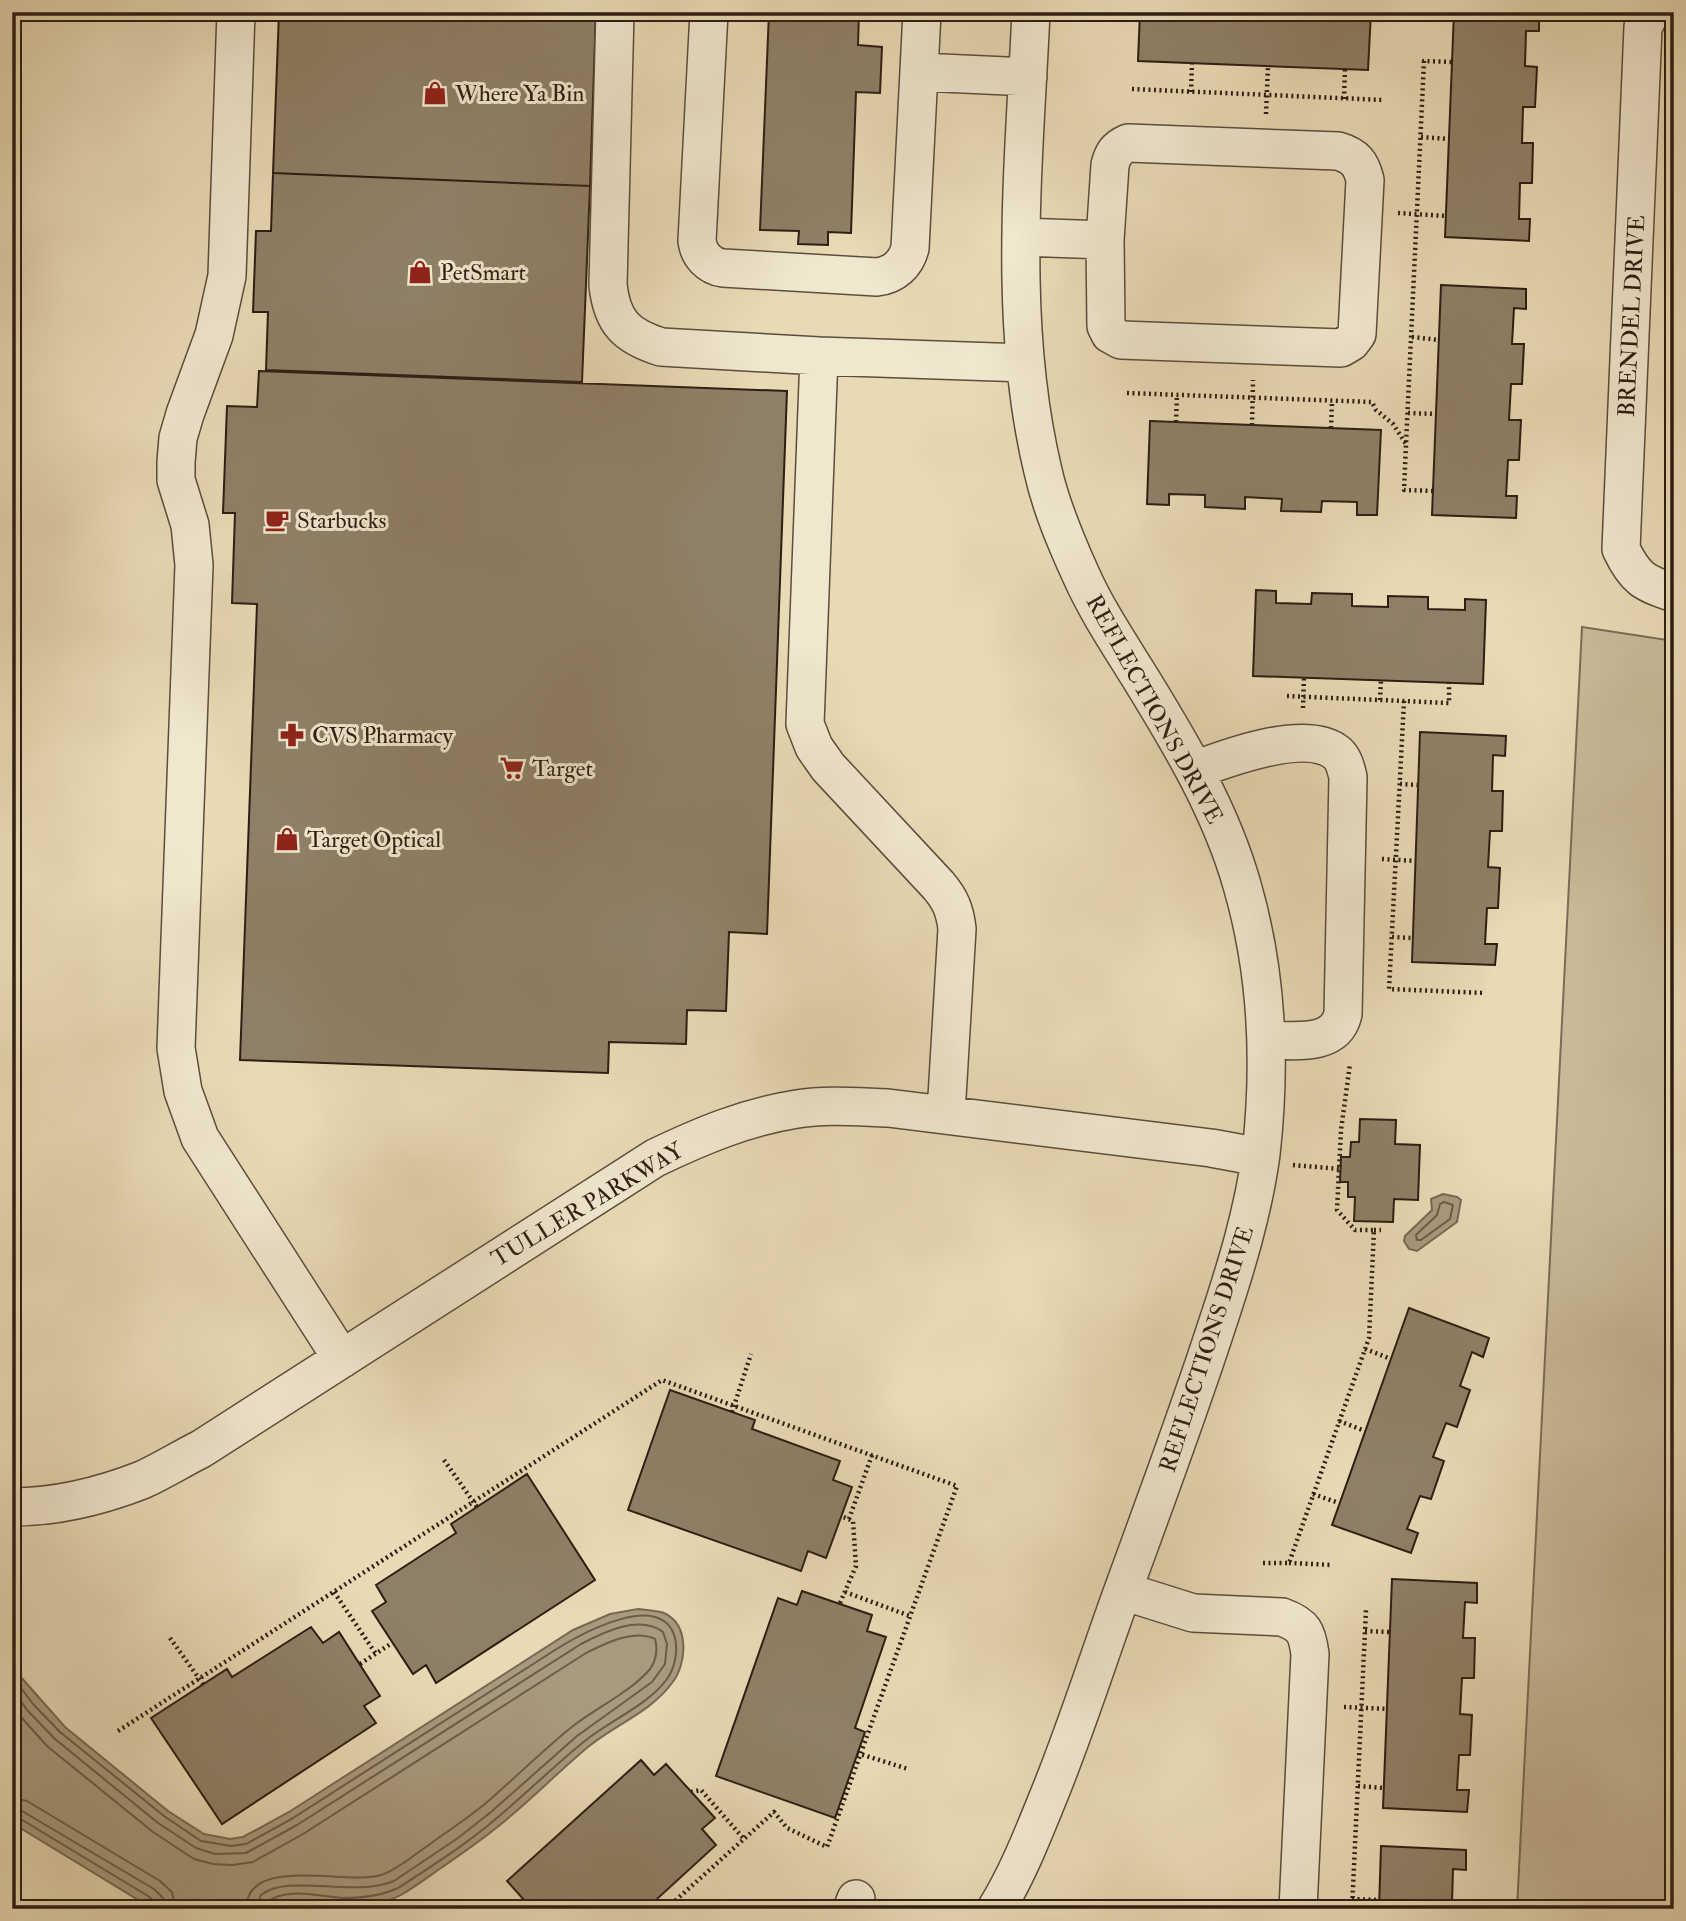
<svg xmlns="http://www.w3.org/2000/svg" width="1686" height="1921" font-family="'IM FELL Double Pica',serif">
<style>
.green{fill:#c8ba99;stroke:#7a6c56;stroke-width:2}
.water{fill:#a89a7e;stroke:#776853;stroke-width:2}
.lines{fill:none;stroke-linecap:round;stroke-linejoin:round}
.shore{stroke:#6a5c48;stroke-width:2}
.building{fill:#8e8067;stroke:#2d1e13;stroke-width:2}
.minor-casing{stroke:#5c4d3c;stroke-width:40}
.path{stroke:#2d1e13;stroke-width:4.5;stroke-dasharray:2 3.5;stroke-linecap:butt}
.minor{stroke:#f0e7cf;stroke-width:37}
.labels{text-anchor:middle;stroke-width:6;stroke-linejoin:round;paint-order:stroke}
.poi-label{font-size:23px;fill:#2d1e13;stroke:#f0e7cf;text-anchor:start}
.street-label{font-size:23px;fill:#2d1e13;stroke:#f0e7cf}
</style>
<rect width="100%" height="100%" fill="#e8dab5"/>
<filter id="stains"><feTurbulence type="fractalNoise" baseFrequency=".00286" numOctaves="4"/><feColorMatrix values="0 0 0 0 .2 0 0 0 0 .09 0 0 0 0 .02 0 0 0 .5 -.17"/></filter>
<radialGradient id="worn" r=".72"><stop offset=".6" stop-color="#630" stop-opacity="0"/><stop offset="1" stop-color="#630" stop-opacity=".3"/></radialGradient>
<path class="green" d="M 1582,627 L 1674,641 L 1674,1909 L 1517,1909 Z"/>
<path class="water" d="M 1443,1194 L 1457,1197 L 1461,1200 L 1457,1222 L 1417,1251 L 1409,1249 L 1404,1241 L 1405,1236 L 1432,1210 L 1431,1199 Z
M 638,1609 C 646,1610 656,1610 664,1613 C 690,1625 687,1664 672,1683 C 652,1711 615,1725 588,1747 C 558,1772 531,1800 501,1824 C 482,1840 461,1854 441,1868 C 428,1877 415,1887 401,1895 C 359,1918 308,1887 267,1909 L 153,1909 L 12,1823 L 12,1667 L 65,1727 L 168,1811 L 204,1834 L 230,1839 L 243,1837 L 289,1812 L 573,1630 L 610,1614 Z"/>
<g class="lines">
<path class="shore" d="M 1444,1202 L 1453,1205 L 1450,1219 L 1421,1240 L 1417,1240 L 1416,1235 L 1437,1215 L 1440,1204 Z
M 12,1676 L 33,1704 L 60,1732 L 164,1816 L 201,1841 L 231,1846 L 246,1844 L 293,1818 L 555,1650 C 579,1635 662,1588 675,1638 C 678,1651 675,1668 667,1679 C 648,1705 611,1720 586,1740 C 556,1764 528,1792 498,1817 C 467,1844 432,1866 398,1888 C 381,1896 362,1898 343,1898 C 321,1897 285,1886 266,1903 L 265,1909
M 12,1688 L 27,1710 L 55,1739 L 158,1823 L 196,1848 L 215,1854 L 246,1853 L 297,1825 L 581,1644 C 604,1632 640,1614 663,1632 L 667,1644 L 665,1664 L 652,1682 L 577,1736 L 491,1812 L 458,1838 L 394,1881 C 354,1898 288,1873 261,1895 L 256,1909
M 12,1707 L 47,1746 L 153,1832 L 194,1859 L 213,1864 L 232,1865 L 253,1862 L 303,1834 L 586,1653 C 606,1643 633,1629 655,1639 C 658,1649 656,1661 650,1669 C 632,1691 596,1708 573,1726 C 543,1750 515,1778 486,1803 C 467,1819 446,1832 426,1847 C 412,1856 397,1870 381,1875 C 347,1886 247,1854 246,1909
M 12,1798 L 27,1801 L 160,1881 L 172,1892 L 176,1909
M 12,1809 L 22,1811 L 154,1889 L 163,1898 L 165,1909
M 12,1817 L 19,1818 L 148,1896 L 155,1902 L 156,1909"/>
</g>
<path class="building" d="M 279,12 L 596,12 L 590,186 L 273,173 Z
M 769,12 L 859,12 L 858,45 L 882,47 L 880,93 L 856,92 L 851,233 L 828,232 L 828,245 L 798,244 L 799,231 L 760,230 Z
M 1140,12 L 1371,12 L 1368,70 L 1138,61 Z
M 1454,12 L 1539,12 L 1539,31 L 1526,31 L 1525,66 L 1537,67 L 1535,107 L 1523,107 L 1522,143 L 1533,143 L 1532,183 L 1520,183 L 1519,219 L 1530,219 L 1529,241 L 1445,237 Z
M 273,173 L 590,186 L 582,382 L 266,370 L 268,312 L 253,312 L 256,231 L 271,231 Z
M 1441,285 L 1526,289 L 1526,309 L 1514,308 L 1512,344 L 1524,344 L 1522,384 L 1511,384 L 1509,420 L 1521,420 L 1519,460 L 1508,460 L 1506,496 L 1517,496 L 1516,518 L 1432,515 Z
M 259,371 L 787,391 L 767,934 L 729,932 L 726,1011 L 687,1010 L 686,1044 L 609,1042 L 608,1073 L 240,1060 L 257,604 L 232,603 L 235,513 L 223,513 L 227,406 L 257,407 Z
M 1150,421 L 1381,430 L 1377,515 L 1357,515 L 1357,502 L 1322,501 L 1321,512 L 1281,511 L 1282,499 L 1245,497 L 1245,509 L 1205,507 L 1205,495 L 1169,494 L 1169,505 L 1147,504 Z
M 1256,590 L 1276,591 L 1276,603 L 1311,604 L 1312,593 L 1352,594 L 1352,606 L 1388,607 L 1388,596 L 1428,597 L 1428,609 L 1465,610 L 1465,599 L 1486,600 L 1483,684 L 1253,676 Z
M 1420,732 L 1506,736 L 1505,756 L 1493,755 L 1492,791 L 1503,791 L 1502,831 L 1490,831 L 1488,867 L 1500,868 L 1498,908 L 1487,908 L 1485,944 L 1497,944 L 1495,965 L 1412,962 Z
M 1360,1119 L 1396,1120 L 1395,1144 L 1420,1145 L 1418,1200 L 1394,1199 L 1393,1222 L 1354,1221 L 1355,1197 L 1348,1197 L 1348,1182 L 1340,1182 L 1341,1157 L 1350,1157 L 1351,1142 L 1359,1142 Z
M 1409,1308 L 1489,1338 L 1483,1357 L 1472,1352 L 1460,1386 L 1470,1390 L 1457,1427 L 1446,1423 L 1433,1457 L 1444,1461 L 1431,1499 L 1420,1496 L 1407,1529 L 1418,1533 L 1411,1553 L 1332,1525 Z
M 670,1390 L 755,1420 L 752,1429 L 840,1461 L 833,1480 L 852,1487 L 826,1558 L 808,1551 L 801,1571 L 628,1510 Z
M 527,1474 L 595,1580 L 436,1683 L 426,1665 L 413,1674 L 372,1611 L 386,1602 L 376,1585 L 456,1533 L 451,1524 Z
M 1392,1579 L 1477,1583 L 1477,1603 L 1465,1602 L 1463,1638 L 1475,1638 L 1474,1678 L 1462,1678 L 1460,1714 L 1472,1715 L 1470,1755 L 1459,1755 L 1457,1790 L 1469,1790 L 1467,1812 L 1383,1808 Z
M 802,1591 L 872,1615 L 867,1631 L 886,1637 L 855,1728 L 865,1732 L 835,1818 L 716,1776 L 778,1598 L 797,1605 Z
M 311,1627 L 323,1643 L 339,1632 L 380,1696 L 364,1706 L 376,1723 L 222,1824 L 151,1718 L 227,1669 L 232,1677 Z
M 641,1760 L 654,1775 L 666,1764 L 715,1818 L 702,1829 L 716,1845 L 646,1909 L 532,1909 L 507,1881 Z
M 1381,1846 L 1466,1850 L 1466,1870 L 1453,1869 L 1452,1905 L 1464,1905 L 1464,1909 L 1379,1909 Z"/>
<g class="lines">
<g class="minor-casing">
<path id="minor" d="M 236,12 L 227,276 L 214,335 L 185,414 L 178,438 L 176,462 L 176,480 L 190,525 L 194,565 L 176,1048 L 183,1091 L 200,1138 L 342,1359
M 615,12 L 608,285 C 612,322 626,336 661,347 L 819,356 L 1025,363
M 709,12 L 697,241 C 699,255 709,266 723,268 L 877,277 C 894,275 906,264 910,248 L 922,12
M 1651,12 L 1643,27 L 1621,549 C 1635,578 1643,583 1674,593
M 920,72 L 1028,77
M 1021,237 L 1105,240 L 1110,165 C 1113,153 1117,148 1128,143 L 1338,151 C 1355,156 1361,163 1365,180 L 1357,334 L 1351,342 L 1341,348 L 1121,340 L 1110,334 L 1106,326 L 1105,240
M 819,356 L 805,724 L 814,747 L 828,767 L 938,885 C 950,899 955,910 957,929 L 946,1114
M 1195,770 C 1227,758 1307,728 1337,753 C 1344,759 1346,769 1348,777 L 1343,1014 C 1335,1048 1292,1040 1266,1040
M 12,1507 C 56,1507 101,1496 142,1480 C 162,1471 181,1459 201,1449 L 655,1158 C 701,1136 746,1117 797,1109 C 827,1104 858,1107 888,1108 L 1211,1148 L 1260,1157
M 1123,1591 L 1193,1613 L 1282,1617 C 1304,1625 1307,1632 1310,1654 L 1298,1909
M 852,1909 L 856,1899
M 996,1909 C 1017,1875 1032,1837 1047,1800 C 1075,1732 1097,1662 1122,1593 C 1154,1505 1187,1417 1216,1328 C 1235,1271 1253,1213 1261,1154 C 1271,1065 1267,971 1242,885 C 1221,811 1181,744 1141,679 C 1120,645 1097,611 1081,575 C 1066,542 1051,507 1043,471 C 1007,321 1024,165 1031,12"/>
</g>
<path class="path" d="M 1132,89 L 1384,100
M 1191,92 L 1192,63
M 1344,99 L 1345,69
M 1266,114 L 1268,66
M 1421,137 L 1449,139
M 1398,213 L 1446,216
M 1412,337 L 1439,340
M 1127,393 L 1372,402 L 1376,410 L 1393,424 L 1406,444
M 1408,413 L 1436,414
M 1176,422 L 1177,395
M 1252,425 L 1253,380
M 1331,428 L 1332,401
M 1433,491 L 1404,490 L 1406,444 L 1424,61 L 1452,62
M 1287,696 L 1449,703 L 1449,682
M 1380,700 L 1381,680
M 1404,701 L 1389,989 L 1485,993
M 1303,708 L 1304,677
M 1400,784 L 1418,785
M 1382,859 L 1416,861
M 1392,937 L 1412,938
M 1293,1165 L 1340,1169
M 1374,1230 L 1381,1230
M 1365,1349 L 1391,1359
M 732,1412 L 751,1354
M 1339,1421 L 1365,1431
M 444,1460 L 477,1507
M 1313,1494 L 1339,1503
M 849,1519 L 872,1455
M 1263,1563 L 1289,1563 L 1369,1338 L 1374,1230 L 1355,1230 L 1337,1210 L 1341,1130 L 1350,1064
M 1289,1563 L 1332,1565
M 334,1592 L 376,1654
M 845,1592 L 910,1616
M 840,1603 L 856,1566 L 853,1521 L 841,1516
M 1365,1631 L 1390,1632
M 170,1638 L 203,1684
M 360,1664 L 392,1643
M 1344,1707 L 1388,1709
M 118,1731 L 662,1380 L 957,1486 L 827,1847 L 787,1828 L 774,1812 L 666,1909
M 857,1753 L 908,1769
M 1358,1786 L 1384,1788
M 691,1792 L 701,1790 L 744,1839
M 1352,1899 L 1379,1900
M 1352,1909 L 1366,1609"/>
<use href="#minor" class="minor"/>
</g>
<defs>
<g id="shop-bare" transform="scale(1.89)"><path d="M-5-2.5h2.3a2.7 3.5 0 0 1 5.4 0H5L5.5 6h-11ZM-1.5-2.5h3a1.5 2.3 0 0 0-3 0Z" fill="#8f2418" stroke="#f0e7cf" stroke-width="2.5" paint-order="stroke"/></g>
<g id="cafe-bare" transform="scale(1.89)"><path d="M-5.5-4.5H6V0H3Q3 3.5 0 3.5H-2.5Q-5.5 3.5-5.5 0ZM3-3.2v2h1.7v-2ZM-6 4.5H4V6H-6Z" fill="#8f2418" stroke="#f0e7cf" stroke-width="2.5" paint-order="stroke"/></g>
<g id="pharmacy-bare" transform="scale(1.89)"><path d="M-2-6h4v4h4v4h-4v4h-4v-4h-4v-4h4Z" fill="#8f2418" stroke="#f0e7cf" stroke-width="2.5" paint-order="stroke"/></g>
<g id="supermarket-bare" transform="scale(1.89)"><path d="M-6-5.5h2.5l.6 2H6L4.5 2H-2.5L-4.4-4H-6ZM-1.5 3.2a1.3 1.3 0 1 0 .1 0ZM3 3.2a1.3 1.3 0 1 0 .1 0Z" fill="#8f2418" stroke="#f0e7cf" stroke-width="2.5" paint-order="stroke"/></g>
</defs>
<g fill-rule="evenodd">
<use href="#shop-bare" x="435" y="93"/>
<use href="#shop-bare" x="420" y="272"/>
<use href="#cafe-bare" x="277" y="520"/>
<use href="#pharmacy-bare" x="292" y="735"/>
<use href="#supermarket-bare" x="512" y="768"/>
<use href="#shop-bare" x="287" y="839"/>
</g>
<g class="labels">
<g class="poi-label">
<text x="455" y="101">Where Ya Bin</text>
<text x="440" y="280">PetSmart</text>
<text x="297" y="528">Starbucks</text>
<text x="312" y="743">CVS Pharmacy</text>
<text x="532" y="776">Target</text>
<text x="307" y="847">Target Optical</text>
</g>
<g class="street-label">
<text transform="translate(1631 316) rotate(-87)" y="8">BRENDEL DRIVE</text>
<text transform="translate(1155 709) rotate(61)" y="8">REFLECTIONS DRIVE</text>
<text transform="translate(587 1204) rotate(-31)" y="8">TULLER PARKWAY</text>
<text transform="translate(1206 1349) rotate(-72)" y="8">REFLECTIONS DRIVE</text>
</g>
</g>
<rect width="1686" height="1921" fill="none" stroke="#e8dab5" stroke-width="42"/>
<rect x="14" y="14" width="1658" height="1893" fill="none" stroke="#2d1e13" stroke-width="3.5"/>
<rect x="21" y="21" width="1644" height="1879" fill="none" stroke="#2d1e13" stroke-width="2"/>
<rect width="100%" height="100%" filter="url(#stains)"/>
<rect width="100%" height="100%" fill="url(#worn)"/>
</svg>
